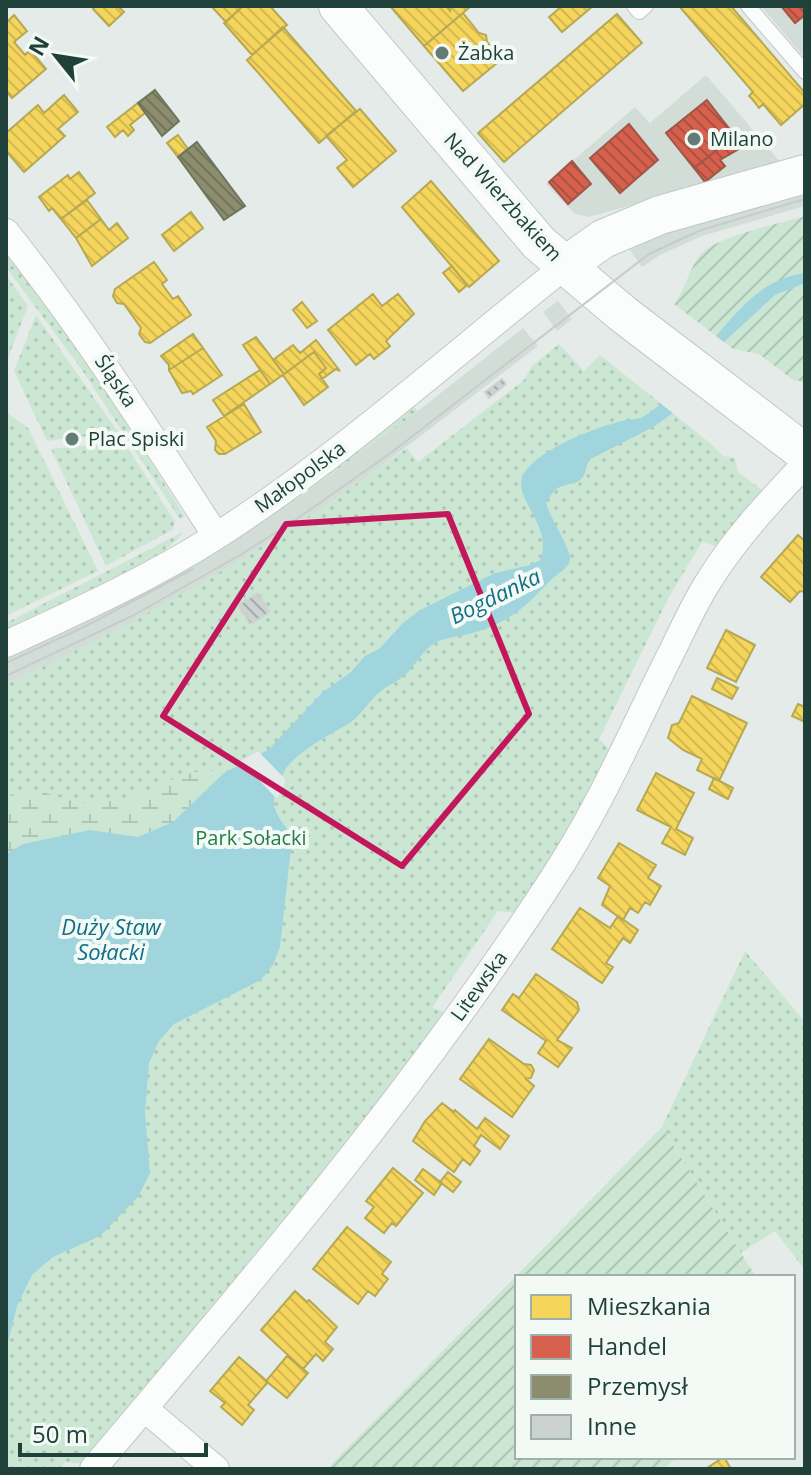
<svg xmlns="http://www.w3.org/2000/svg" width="811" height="1475" font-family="'Open Sans',sans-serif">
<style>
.built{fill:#d2ddd8}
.grass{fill:url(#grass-dots)}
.wetland{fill:url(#wetland-marsh)}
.garden{fill:url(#garden-furrows)}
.water{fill:#a0d5de}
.pier{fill:#e5ebe8}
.homes{fill:url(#homes-back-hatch);stroke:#b6a952;stroke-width:2}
.shops{fill:url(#shops-back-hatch);stroke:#9f5747;stroke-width:2}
.industry{fill:url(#industry-back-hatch);stroke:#6b765e;stroke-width:2}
.building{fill:url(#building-back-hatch);stroke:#cdd4d1;stroke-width:2}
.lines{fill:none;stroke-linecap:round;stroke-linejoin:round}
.lane-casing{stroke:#c2c8c6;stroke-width:16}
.street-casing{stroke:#c2c8c6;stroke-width:28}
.secondary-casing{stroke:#c0c9c5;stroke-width:40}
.lane{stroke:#fbfcfc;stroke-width:14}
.street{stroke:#fbfcfc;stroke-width:26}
.secondary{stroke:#fbfcfc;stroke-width:38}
.tram{stroke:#c7ccca;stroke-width:2}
.marked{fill:none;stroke:#c2185b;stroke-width:6;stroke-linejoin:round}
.poi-dot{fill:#647c76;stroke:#f3faf6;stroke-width:3}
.labels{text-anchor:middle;stroke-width:8;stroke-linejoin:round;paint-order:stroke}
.poi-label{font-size:20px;fill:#1f4139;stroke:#f3faf6;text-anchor:start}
.street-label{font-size:20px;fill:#1f4139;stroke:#f3faf6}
.park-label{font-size:20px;fill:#247e48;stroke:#f3faf6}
.water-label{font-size:22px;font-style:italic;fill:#117085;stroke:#f3faf6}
</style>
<defs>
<pattern id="grass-dots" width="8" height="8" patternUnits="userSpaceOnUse" patternTransform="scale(2)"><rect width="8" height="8" fill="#cce6d4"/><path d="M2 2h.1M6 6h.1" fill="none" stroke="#afc6b7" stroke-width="1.8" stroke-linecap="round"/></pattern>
<pattern id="wetland-marsh" width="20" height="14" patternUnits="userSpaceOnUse" patternTransform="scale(2)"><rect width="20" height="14" fill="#cce6d4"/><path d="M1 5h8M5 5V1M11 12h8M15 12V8" fill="none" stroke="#afc6b7"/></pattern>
<pattern id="garden-furrows" width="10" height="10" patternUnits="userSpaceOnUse" patternTransform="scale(2)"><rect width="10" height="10" fill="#cce6d4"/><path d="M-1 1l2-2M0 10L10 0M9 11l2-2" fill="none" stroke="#afc6b7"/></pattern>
<pattern id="homes-back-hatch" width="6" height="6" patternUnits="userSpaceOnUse" patternTransform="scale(2)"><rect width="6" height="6" fill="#f6d55c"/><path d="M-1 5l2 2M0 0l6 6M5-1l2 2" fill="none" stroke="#d2b851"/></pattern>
<pattern id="shops-back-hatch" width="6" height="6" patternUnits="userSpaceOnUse" patternTransform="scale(2)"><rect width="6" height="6" fill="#d6604d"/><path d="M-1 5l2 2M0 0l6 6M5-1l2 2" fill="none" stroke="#ad5141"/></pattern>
<pattern id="industry-back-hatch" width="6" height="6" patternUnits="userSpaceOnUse" patternTransform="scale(2)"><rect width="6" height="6" fill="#8c8c6e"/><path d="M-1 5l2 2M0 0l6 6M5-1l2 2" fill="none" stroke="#72745b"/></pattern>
<pattern id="building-back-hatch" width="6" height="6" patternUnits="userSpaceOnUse" patternTransform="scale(2)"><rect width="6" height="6" fill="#cbd2d0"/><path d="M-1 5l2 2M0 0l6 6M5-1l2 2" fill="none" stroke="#a4acaa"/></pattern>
</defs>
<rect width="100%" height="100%" fill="#e5ebe8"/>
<path class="built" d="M 761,6 L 805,6 L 805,58 Z
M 706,75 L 781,163 L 589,217 L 575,214 L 546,184 L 635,107 L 650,123 Z
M 805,182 L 805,206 L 702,236 L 660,255 L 642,267 L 627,246 Z
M 558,301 L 572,319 L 557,331 L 543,312 Z
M 523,328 L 538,346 L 354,487 L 271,543 L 182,596 L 79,650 L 6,684 L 6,657 L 118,604 L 281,504 L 284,508 L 418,411 Z"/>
<path class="grass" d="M 6,252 L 62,327 L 124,418 L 185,517 L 180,519 L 82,370 L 6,267 Z
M 6,275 L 28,306 L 6,363 Z
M 36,315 L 118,432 L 47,441 L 14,371 Z
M 559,344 L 584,371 L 600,355 L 710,443 L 723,456 L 735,458 L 738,472 L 765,492 L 720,547 L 702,542 L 669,597 L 599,739 L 612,752 L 581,812 L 518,913 L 498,911 L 432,1008 L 448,1013 L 394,1088 L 85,1464 L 65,1462 L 59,1469 L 6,1469 L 6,684 C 152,616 277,543 407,448 L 418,462 L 524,380 L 532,366 Z
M 411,402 L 418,411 L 284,508 L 281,504 Z
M 6,412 L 28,428 L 98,571 L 8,615 Z
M 124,442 L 175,522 L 172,530 L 106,566 L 51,449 Z
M 183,532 C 163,564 45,613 6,632 L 6,623 Z
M 745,951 L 805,1022 L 805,1270 L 775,1231 L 741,1253 L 662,1127 Z"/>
<path class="wetland" d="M 206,770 L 224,773 L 235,786 L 216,832 L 6,860 L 6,797 L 39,791 L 79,803 L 128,800 L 182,775 Z"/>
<path class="garden" d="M 805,216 L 805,382 L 793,380 L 759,354 L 733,349 L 674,304 C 686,289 688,270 700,255 C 716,236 779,224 805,216 Z
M 662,1127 L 756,1277 L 517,1277 L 517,1457 L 678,1457 L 663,1469 L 327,1469 Z"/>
<path class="water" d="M 805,273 L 805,283 L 775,295 L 724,342 L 716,336 C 742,306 763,279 805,273 Z
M 661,404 L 673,413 L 655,426 L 589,460 C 586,466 586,473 582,478 C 572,490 560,476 546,503 C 550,518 571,549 570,559 C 569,569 556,574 550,581 C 526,606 511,621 476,632 C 462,637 448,636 435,643 C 424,648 416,665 406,674 C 399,681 389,685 381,691 C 368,701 361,717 346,725 C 326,737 302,749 287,767 C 282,774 275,793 274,801 C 273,815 288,827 292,839 L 280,947 L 273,965 L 261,980 L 174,1024 L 159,1041 L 149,1063 L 145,1113 L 150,1173 L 138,1197 L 100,1236 L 53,1257 L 32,1275 L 17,1306 L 8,1342 L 6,1369 L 6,854 L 23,844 L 90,830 L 138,837 L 173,822 L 224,773 L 268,750 L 323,692 L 351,672 L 365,656 L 379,649 L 403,623 L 420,610 L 495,573 L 530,565 L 540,560 C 555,526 509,496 524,473 C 541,448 594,428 622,421 C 628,419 635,420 640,418 C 648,415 655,408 661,404 Z"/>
<path class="pier" d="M 258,751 L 286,780 L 281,793 L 276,798 L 241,761 Z"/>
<path class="homes" d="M 96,6 L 118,6 L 124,12 L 109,26 L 93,9 Z
M 211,6 L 243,6 L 226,22 Z
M 243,6 L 270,6 L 287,25 L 252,55 L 224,23 Z
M 390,6 L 446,6 L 450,11 L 451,6 L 471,6 L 424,46 Z
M 562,6 L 593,6 L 562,32 L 549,17 Z
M 679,6 L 731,6 L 805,93 L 805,104 L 781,125 L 763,104 L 759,108 L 753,100 L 749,96 L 753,92 Z
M 463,13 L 479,33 L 486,35 L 487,42 L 502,59 L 463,91 L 424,46 Z
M 617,14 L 642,43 L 504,162 L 478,133 Z
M 14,15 L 27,31 L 14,42 L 25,55 L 30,50 L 46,69 L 12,98 L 6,91 L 6,23 Z
M 283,27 L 356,111 L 319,143 L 247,60 Z
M 64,95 L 78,112 L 58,129 L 65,136 L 24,172 L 6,151 L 6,133 L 38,105 L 44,113 Z
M 138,103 L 145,113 L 130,125 L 134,130 L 128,136 L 123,130 L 115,137 L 107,127 Z
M 360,109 L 396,151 L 353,187 L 337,168 L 347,160 L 326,136 Z
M 178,135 L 188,149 L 178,157 L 167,143 Z
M 79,172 L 95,193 L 61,219 L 52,208 L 49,211 L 39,197 L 68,175 L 70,179 Z
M 431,181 L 499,261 L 469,287 L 402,207 Z
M 87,200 L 101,219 L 76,238 L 61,219 Z
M 191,212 L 203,228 L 174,251 L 162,235 Z
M 101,219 L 109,230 L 117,223 L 128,238 L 92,266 L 76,238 Z
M 154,262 L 167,280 L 162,284 L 173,299 L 178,296 L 191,315 L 150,343 L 145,342 L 139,334 L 141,328 L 124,304 L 117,303 L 113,296 L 115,289 Z
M 452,266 L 467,285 L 459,292 L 443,273 Z
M 373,294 L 382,306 L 398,294 L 414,314 L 386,341 L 390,346 L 374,359 L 370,354 L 356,365 L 328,330 Z
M 302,302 L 317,321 L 307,328 L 293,310 Z
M 193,334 L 203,348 L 169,370 L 169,365 L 161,356 Z
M 256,337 L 284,374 L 270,384 L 243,345 Z
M 316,340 L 340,371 L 336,369 L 322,379 L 319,374 L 326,368 L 314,352 L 284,374 L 273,360 L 293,345 L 300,353 Z
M 203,348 L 222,375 L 193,394 L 191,391 L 182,393 L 169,370 Z
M 314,352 L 326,368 L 319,374 L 328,387 L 304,405 L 283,375 Z
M 260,370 L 270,384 L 224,416 L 213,400 Z
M 244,404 L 261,432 L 225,454 L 219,454 L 215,450 L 216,441 L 207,427 Z
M 798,535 L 805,541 L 805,592 L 800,591 L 790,602 L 761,577 Z
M 726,630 L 755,645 L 736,682 L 707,668 Z
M 717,678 L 738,688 L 732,699 L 712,689 Z
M 692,696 L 747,723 L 719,781 L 697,770 L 702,759 L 683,750 L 668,738 L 672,725 L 679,723 Z
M 798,704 L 805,707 L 805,722 L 792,716 Z
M 656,773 L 694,793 L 676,829 L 693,838 L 685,855 L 662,843 L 671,827 L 637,810 Z
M 714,778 L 733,788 L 728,799 L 709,789 Z
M 619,843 L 656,865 L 648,878 L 661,886 L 650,905 L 645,902 L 638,913 L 630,908 L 623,920 L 602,905 L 610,886 L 598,878 Z
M 580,908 L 610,928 L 618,916 L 638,930 L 630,943 L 623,938 L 606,963 L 613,967 L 602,983 L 552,949 Z
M 536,974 L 577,1002 L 579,1010 L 557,1040 L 572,1048 L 558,1067 L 538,1053 L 546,1041 L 502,1010 L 513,994 L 519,998 Z
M 489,1039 L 524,1064 L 531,1065 L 534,1070 L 531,1078 L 526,1079 L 534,1086 L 512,1117 L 460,1079 Z
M 442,1103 L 454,1112 L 455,1110 L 477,1129 L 485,1118 L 509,1136 L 500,1149 L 481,1135 L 474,1146 L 480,1151 L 470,1165 L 463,1159 L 454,1172 L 413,1141 L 425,1121 Z
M 393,1168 L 423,1193 L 396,1226 L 392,1223 L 384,1233 L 365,1218 L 374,1207 L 366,1201 Z
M 423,1169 L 442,1183 L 434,1195 L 415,1180 Z
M 448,1172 L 461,1182 L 453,1192 L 440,1182 Z
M 347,1227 L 391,1262 L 382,1274 L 388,1279 L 375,1296 L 368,1291 L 358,1304 L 313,1269 Z
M 295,1291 L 307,1302 L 309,1300 L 337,1327 L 325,1342 L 333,1349 L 323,1361 L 316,1354 L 303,1369 L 261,1330 Z
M 287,1356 L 308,1373 L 287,1398 L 266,1381 Z
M 239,1357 L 268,1382 L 248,1405 L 254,1410 L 242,1425 L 221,1407 L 225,1403 L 210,1391 Z
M 724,1457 L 731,1469 L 707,1469 L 707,1468 Z"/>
<path class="shops" d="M 781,6 L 805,6 L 805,15 L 795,23 Z
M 707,100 L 735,136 L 694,168 L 666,133 Z
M 629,124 L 658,160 L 620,193 L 590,158 Z
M 735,136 L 744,146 L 720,160 L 725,166 L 705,182 L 694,168 Z
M 572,161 L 591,184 L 568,204 L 549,182 Z"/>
<path class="industry" d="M 155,90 L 179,121 L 162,136 L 138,103 Z
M 197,142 L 245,206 L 224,220 L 178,157 Z"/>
<path class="building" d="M 502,379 L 506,384 L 489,398 L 485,392 Z
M 258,593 L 270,612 L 250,624 L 238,605 Z"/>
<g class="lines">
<g class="lane-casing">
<path id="lane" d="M 634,6 L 639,12 L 646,6
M 748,6 L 805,72"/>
</g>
<g class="street-casing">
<path id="street" d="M 6,232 C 83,328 149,432 216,536
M 6,644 C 78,611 151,578 218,535 C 341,456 450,357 565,266
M 145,1409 L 216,1469
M 93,1469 C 254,1279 415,1090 551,881 C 597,812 630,736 667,661 C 681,634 693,605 710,579 C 736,537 771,500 805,464"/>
</g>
<g class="secondary-casing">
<path id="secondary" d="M 338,6 L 539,243 L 623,314 L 805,453
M 565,266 L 603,239 L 660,215 L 805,174"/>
</g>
<use href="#lane" class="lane"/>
<use href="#street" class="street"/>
<use href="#secondary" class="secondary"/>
<path class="tram" d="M 6,663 L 86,626 L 193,569
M 6,676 L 134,615 L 242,554 L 294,521 L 392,452 L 649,254 L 701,230 L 805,199"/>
</g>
<path class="marked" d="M 448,514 L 529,714 L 402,866 L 163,716 L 286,524 Z"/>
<g class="poi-dot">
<circle cx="442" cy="53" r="8"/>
<circle cx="694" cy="139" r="8"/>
<circle cx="72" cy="439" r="8"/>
</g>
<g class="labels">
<g class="poi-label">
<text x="458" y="60">Żabka</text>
<text x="710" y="146">Milano</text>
<text x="88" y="446">Plac Spiski</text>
</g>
<g class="street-label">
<text transform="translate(503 197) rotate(48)" y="7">Nad Wierzbakiem</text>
<text transform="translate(116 381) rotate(56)" y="7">Śląska</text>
<text transform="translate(300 477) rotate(-36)" y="7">Małopolska</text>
<text transform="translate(479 986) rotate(-54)" y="7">Litewska</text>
</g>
<g class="park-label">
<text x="251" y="845">Park Sołacki</text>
</g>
<g class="water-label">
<text transform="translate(495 596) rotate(-26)" y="8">Bogdanka</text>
<text x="111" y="935">Duży Staw<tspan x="111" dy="25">Sołacki</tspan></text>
</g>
</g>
<rect width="811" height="1475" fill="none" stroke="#1f4139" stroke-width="16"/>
<rect x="515" y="1275" width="280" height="184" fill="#f3faf6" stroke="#9eb0aa" stroke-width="2"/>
<rect x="531" y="1295" width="40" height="24" fill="#f6d55c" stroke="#9eb0aa" stroke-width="2"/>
<text x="587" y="1315" font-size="24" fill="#1f4139">Mieszkania</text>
<rect x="531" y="1335" width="40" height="24" fill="#d6604d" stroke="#9eb0aa" stroke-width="2"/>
<text x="587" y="1355" font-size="24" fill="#1f4139">Handel</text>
<rect x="531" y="1375" width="40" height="24" fill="#8c8c6e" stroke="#9eb0aa" stroke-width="2"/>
<text x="587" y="1395" font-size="24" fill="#1f4139">Przemysł</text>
<rect x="531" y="1415" width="40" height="24" fill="#cbd2d0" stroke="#9eb0aa" stroke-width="2"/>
<text x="587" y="1435" font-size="24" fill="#1f4139">Inne</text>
<g transform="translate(56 56) rotate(300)" stroke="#f3faf6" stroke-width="6" paint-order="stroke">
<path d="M0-6L14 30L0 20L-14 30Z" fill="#1f4139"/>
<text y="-12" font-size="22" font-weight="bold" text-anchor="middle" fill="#1f4139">N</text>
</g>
<path d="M20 1443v12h186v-12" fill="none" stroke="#1f4139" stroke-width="4"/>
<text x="32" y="1443" font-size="24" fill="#1f4139" stroke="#f3faf6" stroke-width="6" paint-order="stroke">50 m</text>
</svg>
